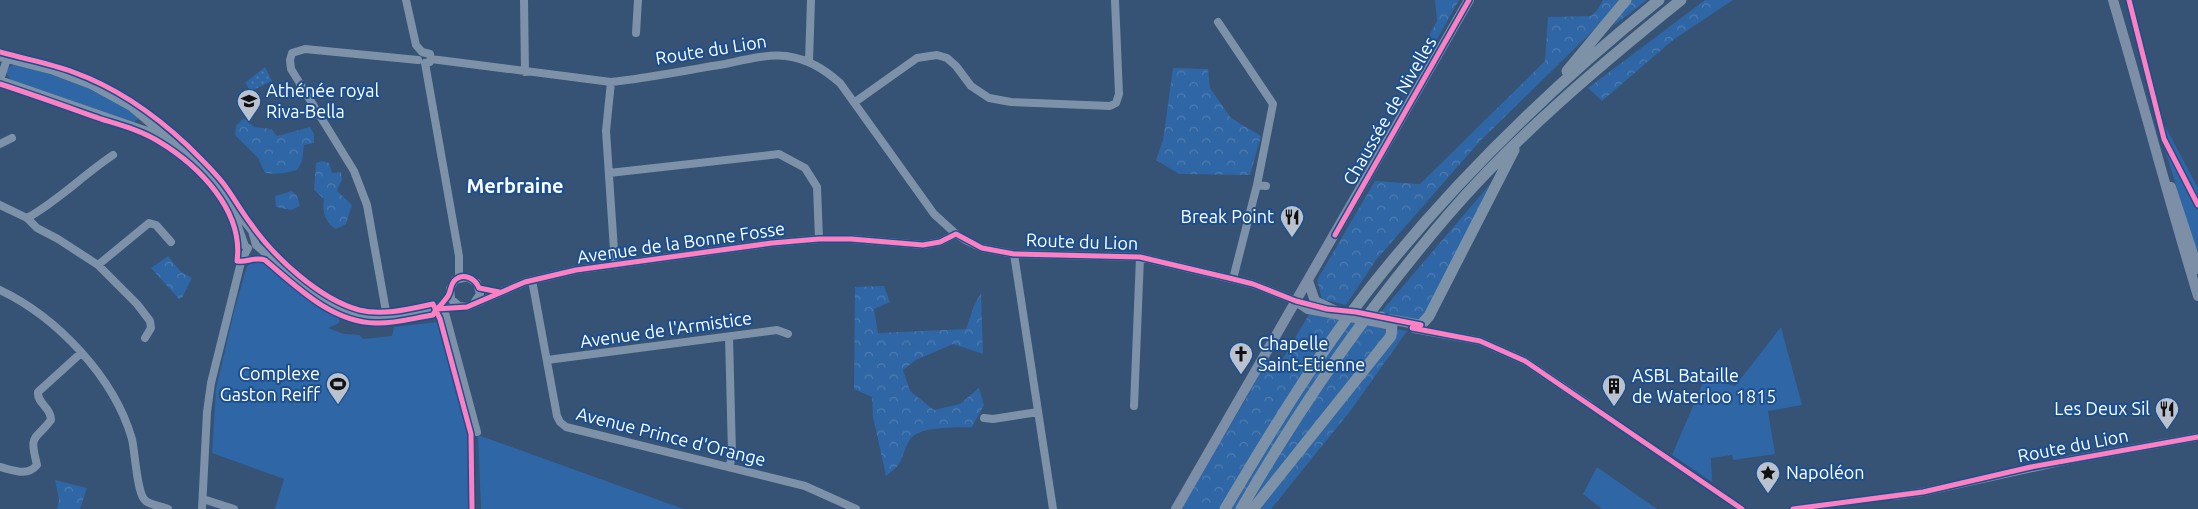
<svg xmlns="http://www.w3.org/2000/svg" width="2198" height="509" font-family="Ubuntu,sans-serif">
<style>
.grass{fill:#2f66a5}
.forest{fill:url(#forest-crowns)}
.park{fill:url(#park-dots)}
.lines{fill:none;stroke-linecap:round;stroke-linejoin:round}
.minor{stroke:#7d92a8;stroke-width:8}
.major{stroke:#7d8ea7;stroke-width:10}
.highway{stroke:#7e92a7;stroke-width:11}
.major-bridge{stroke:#7d8ea7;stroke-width:10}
.cycleway-casing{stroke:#1b4f8f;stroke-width:8}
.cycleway{stroke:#ff80c0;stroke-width:5}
.labels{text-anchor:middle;stroke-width:4;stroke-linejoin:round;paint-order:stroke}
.street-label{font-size:18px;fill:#fff;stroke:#1b4f8f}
.poi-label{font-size:18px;fill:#fff;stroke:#1b4f8f;text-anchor:start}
.quarter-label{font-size:20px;font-weight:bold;fill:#fff;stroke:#1b4f8f}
</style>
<defs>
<pattern id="forest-crowns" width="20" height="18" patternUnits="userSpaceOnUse" patternTransform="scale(1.25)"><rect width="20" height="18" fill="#2f66a5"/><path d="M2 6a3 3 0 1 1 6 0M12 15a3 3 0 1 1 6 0" fill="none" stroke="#4e7db2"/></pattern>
<pattern id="park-dots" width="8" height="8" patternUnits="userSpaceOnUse" patternTransform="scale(1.25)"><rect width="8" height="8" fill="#2f66a5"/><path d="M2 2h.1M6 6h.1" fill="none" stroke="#4e7db2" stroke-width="1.8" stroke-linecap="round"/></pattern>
</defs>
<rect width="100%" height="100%" fill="#365274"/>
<path class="grass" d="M 15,64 L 44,72 L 93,89 L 137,114 L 138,119 L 134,122 L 11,80 L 6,73 L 9,67 Z
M 2165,126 L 2198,188 L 2198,257 L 2159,130 Z
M 262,260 L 315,304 L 339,317 L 339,323 L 328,328 L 344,334 L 360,335 L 363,339 L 392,336 L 394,327 L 437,322 L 467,426 L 471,509 L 275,509 L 284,479 L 212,453 L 216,389 L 234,311 L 247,266 L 253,261 Z
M 1781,327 L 1802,405 L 1768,411 L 1775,454 L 1733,460 L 1732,455 L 1711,458 L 1712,482 L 1672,455 L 1705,378 L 1735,386 Z
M 478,435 L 681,508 L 683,509 L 481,509 Z
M 1597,467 L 1657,509 L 1602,509 L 1583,494 Z"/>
<path class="forest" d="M 1435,0 L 1459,0 L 1413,83 L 1408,75 L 1437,21 Z
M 1603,0 L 1618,0 L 1604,20 L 1480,141 L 1376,260 L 1346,305 L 1322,299 L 1317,280 L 1375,181 L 1420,184 L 1545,61 L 1548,17 L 1591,16 L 1597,10 Z
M 1628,0 L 1647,0 L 1613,26 Z
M 1705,0 L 1733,0 L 1673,40 L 1602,101 L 1588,88 Z
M 1173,68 L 1208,69 L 1210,88 L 1231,118 L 1261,136 L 1250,175 L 1179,174 L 1156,160 L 1163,140 Z
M 244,118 L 254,127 L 271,129 L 277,136 L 310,127 L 314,134 L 314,143 L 304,145 L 302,161 L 297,170 C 286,173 275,175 265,173 L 258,158 L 235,135 L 236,126 Z
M 322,161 L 329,163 L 332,173 L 341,172 L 342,179 L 337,191 L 352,205 L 346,224 L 336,229 C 325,223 322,211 324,199 L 314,190 L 316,163 Z
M 1497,176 L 1421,321 L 1381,312 Z
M 292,191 L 297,196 L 300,206 L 291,210 L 276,207 L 275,196 Z
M 168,256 L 181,272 L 192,278 L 182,298 L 179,299 L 151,268 Z
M 884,286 L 890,302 L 874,309 L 878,333 L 966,329 L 974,306 L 981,293 L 983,354 L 953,344 L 916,360 L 903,370 L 910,391 L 934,410 L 960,404 L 979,388 L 984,405 L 972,427 C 956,428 918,425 909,441 C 899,460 906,461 886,476 L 873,417 L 872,397 L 854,389 L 855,287 Z
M 1310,313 L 1407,331 L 1351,410 L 1271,509 L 1180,509 L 1247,397 L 1267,358 L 1279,365 Z
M 55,480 L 87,488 L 80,509 L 57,509 L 59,500 Z"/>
<path class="park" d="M 265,67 L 272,81 L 251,91 L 245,83 Z"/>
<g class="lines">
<path class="minor" d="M 406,0 L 416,45 L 422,52 L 430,54 L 431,59
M 524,0 L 525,72
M 1218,22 L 1273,104 L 1257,185
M 636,33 L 638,0
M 0,57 L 51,70 L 91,85 L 131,107 L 201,167 L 252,231 L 256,245
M 809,62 L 811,0
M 425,63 L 430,62 L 431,59 L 611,82 C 649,78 687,70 725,64 C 744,60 766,54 786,56 C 808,59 824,69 840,83 L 934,214 L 956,234 L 967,241 L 982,248 L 1014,254 L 1140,257 L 1253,284 L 1296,301
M 425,63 L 459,256 L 459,278
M 0,80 L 162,136
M 0,80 L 7,59
M 611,82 L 606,131 L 615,265
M 855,102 L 917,58 L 937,55 L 947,58 L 956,66 L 971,86 L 989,98 L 1011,102 L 1110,106 L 1116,103 L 1119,94 L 1115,0
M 0,144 L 12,138
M 609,173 L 779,154 L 805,168 L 817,187 L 819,239
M 230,204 L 245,246 L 248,248
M 0,205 L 27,218 L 37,228 L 58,239 L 98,265 L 137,304 L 150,321 L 151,328 L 145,338
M 27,218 C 58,201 83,175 113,155
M 256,245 C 290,274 325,313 372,317 C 397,319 434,311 459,306
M 1014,254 L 1053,509
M 98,265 L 149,223 L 156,225 L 171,242
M 1233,279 L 1257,185 L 1266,186
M 532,280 L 557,416 L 560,422 L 566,427 L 805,486 L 856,509
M 0,290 C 57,317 114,377 132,439 C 135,453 137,491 144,499 C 148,505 161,506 168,509
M 474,303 L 480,294 L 477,283 L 467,277 L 455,280 L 450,289 L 451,299 L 459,306 L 467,307 L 525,282 L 576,270 L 772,243 L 819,239 L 851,239 L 923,245 L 940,242 L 956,234
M 444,309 L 477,432
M 387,317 L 367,205 L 354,171 L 291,69 L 290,60 L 292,53 L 305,49 L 418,60
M 1414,329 L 1480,341 L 1525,361 L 1590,405
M 729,337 L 732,453 L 730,466
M 547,360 L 777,330 L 788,334
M 1134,406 L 1140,257
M 984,418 L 993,419 L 1038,412
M 0,467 C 13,470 27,477 37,465 C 29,433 34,442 51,420 C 51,407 37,404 38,392 L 81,353
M 1894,496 L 1923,492 L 2069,460 L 2198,437
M 203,499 L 234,509
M 202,509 L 207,412 L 211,383 L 241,262 L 248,248"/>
<path class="major" d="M 2113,0 C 2142,98 2168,198 2198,296
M 2171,187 L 2198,269
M 1308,281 L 1315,301 L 1336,311
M 1296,301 L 1308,309 L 1325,312
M 1389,319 L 1421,325
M 1176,509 L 1469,0"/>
<path class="highway" d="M 1567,71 L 1626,0
M 1421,325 L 1429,316 L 1514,150
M 1225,509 C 1270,433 1316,357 1370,288 C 1455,180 1552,86 1659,0
M 1241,509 C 1301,405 1369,307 1448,215 C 1517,135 1599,66 1681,0
M 1253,509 L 1391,336 L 1392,325 L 1381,317"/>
<path class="major-bridge" d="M 1325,312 L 1392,325"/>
<g class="cycleway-casing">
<path id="cycleway" d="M 2129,0 L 2164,139 L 2198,205
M 0,52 C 24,59 49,63 73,72 C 115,87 154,114 187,145 C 199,157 212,169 223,183 C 233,196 241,211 251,224 C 274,257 319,299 359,310 C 383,316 410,309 433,304 L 440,319 L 471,434 L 472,509
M 0,84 C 34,95 67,107 101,119 C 120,125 140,130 158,141 C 198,165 244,210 237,261 C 247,263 255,256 265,260 C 296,286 331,322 375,323 C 394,324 414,318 433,315 L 436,309
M 1335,235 L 1469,0
M 438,308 C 442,304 445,300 448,296 C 451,291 450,286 454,281 C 463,272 475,278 479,288 L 499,292
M 436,309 L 467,307 L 525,282 L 576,270 L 772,243 L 819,239 L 851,239 L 923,245 L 940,242 L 956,234 L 982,248 L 1014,254 L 1140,257 L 1233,279 L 1253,284 L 1296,301 L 1327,309 L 1356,312 L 1421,325
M 1412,328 L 1480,341 L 1525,361 L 1742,509
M 1793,509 L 1923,492 L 2031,467 L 2198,437"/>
</g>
<use href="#cycleway" class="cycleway"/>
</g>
<defs>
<g id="school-pin" transform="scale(1.25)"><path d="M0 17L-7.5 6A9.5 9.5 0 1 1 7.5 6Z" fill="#b9c2ce" stroke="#1b4f8f"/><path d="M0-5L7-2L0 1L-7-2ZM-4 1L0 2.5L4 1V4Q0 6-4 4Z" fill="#111"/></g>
<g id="restaurant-pin" transform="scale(1.25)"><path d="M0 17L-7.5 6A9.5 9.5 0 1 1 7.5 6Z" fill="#b9c2ce" stroke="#1b4f8f"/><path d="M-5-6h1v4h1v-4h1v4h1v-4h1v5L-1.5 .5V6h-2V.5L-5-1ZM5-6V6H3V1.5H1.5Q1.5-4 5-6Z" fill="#111"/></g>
<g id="church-pin" transform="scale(1.25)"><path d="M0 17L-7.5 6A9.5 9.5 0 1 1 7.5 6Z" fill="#b9c2ce" stroke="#1b4f8f"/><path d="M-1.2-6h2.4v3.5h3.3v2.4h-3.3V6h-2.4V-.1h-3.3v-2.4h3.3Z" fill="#111"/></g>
<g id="stadium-pin" transform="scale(1.25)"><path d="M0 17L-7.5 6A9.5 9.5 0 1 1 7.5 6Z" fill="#b9c2ce" stroke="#1b4f8f"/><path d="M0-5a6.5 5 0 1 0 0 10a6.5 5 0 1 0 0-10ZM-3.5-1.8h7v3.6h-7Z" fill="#111"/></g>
<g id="building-pin" transform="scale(1.25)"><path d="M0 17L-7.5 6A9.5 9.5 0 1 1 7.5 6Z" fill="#b9c2ce" stroke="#1b4f8f"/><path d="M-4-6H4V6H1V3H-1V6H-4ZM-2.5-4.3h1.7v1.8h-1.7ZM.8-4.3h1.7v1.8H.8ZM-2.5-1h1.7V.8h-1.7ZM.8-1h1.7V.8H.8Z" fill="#111"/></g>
<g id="sight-pin" transform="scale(1.25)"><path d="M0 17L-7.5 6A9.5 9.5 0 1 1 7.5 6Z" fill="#b9c2ce" stroke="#1b4f8f"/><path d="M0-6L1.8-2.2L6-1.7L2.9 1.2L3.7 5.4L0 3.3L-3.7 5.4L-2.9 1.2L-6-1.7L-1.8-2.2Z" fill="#111"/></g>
</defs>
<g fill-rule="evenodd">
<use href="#school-pin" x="249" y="101"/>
<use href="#restaurant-pin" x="1292" y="217"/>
<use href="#church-pin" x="1241" y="354"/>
<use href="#stadium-pin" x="338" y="384"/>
<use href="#building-pin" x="1614" y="386"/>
<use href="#restaurant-pin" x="2167" y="409"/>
<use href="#sight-pin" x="1768" y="473"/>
</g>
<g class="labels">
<g class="street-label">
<text transform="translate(711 50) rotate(-9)" y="6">Route du Lion</text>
<text transform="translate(1390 111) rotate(-60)" y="6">Chaussée de Nivelles</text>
<text transform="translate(1082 242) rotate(2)" y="6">Route du Lion</text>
<text transform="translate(681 243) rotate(-8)" y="6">Avenue de la Bonne Fosse</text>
<text transform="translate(666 330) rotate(-8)" y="6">Avenue de l'Armistice</text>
<text transform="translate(671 437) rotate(14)" y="6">Avenue Prince d'Orange</text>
<text transform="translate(2073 446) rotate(-11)" y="6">Route du Lion</text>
</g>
<g class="poi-label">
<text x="266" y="97">Athénée royal<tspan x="266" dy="21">Riva-Bella</tspan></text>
<text x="1274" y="223" text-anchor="end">Break Point</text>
<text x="1258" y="350">Chapelle<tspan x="1258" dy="21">Saint-Etienne</tspan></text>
<text x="320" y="380" text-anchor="end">Complexe<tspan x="320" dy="21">Gaston Reiff</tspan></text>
<text x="1632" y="382">ASBL Bataille<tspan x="1632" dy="21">de Waterloo 1815</tspan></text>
<text x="2150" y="415" text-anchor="end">Les Deux Sil</text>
<text x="1786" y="479">Napoléon</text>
</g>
<g class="quarter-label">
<text x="515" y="193">Merbraine</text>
</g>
</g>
</svg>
